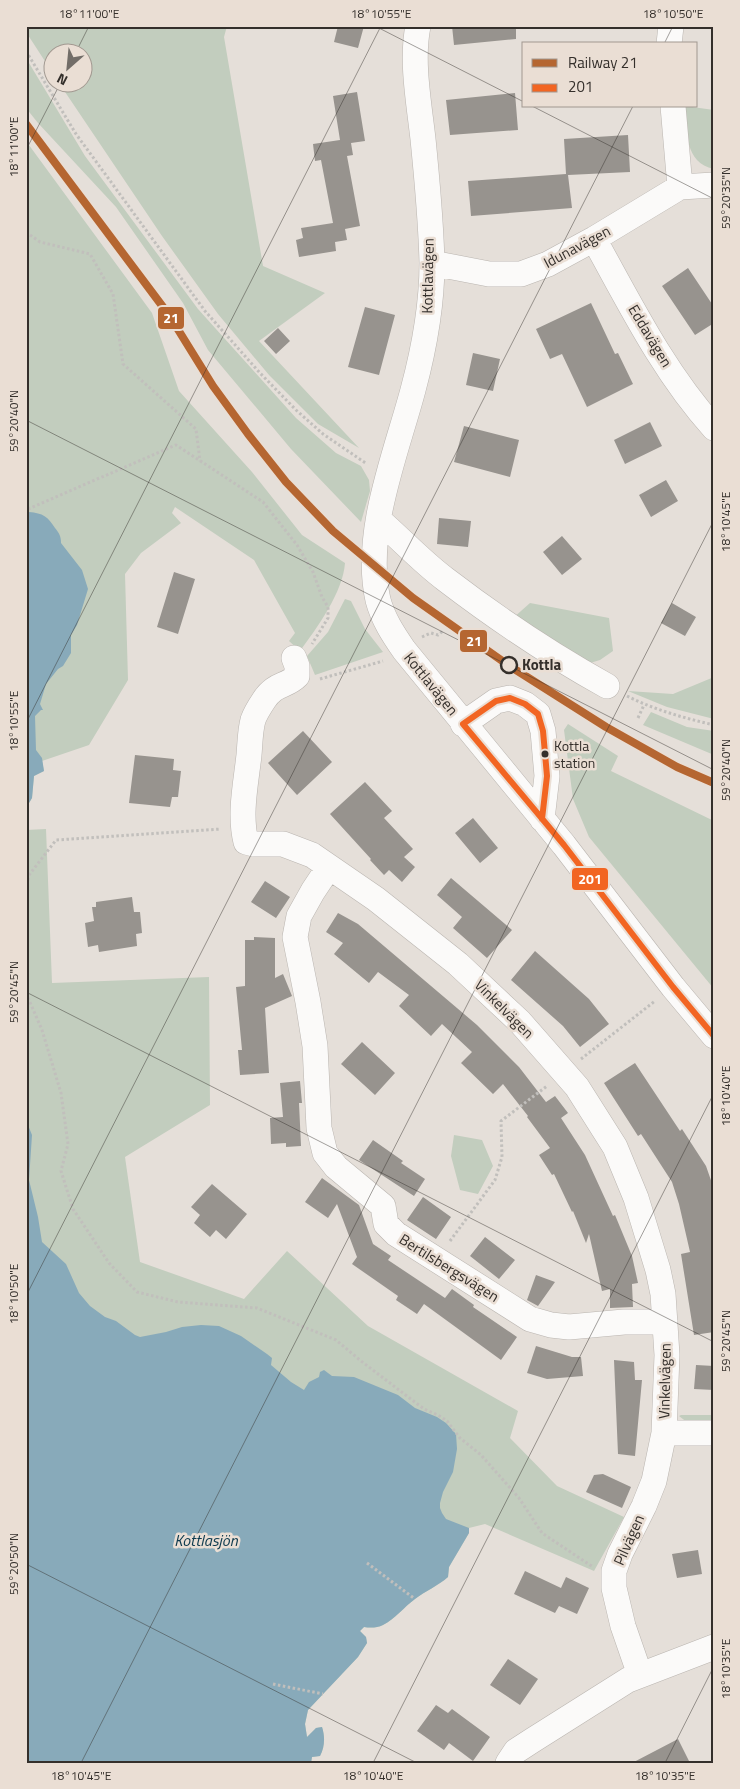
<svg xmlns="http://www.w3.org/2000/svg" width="740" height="1789" font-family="'Titillium Web',sans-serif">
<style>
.green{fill:#c2cdbe}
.water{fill:#88aaba}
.building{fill:#97938e}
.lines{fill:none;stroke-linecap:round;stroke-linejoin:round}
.minor-casing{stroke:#bab5b0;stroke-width:26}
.path{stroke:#c1bfbc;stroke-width:3;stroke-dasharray:2.5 2.5;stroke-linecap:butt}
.minor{stroke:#fbfaf9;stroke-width:25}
.bus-1-casing{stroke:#eaded4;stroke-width:10}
.bus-1{stroke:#f26522;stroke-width:6}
.rail-1-casing{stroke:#eaded4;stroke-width:11}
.rail-1{stroke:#b56631;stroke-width:8}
.ticks{fill:none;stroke:#342f2b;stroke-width:1;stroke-opacity:0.45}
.stop-dot{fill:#eaded4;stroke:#342f2b;stroke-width:2.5}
.bus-dot{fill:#342f2b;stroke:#eaded4;stroke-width:2}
.labels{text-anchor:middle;stroke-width:5;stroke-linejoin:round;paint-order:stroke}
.bus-label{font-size:14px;fill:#342f2b;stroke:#eaded4;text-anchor:start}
.street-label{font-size:15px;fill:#342f2b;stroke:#eaded4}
.stop-label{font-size:15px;font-weight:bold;fill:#342f2b;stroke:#eaded4;text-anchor:start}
.water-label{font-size:16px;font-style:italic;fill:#0c394d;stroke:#eaded4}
.line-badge{stroke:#eaded4;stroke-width:2}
.badge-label{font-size:14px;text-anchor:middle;font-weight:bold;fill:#fff}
.neatline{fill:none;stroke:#342f2b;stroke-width:2}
.ticks-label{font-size:12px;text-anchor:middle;fill:#342f2b}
</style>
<rect width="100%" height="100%" fill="#e5dfd9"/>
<path class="green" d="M 26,26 L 227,26 L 224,37 L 263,266 L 325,293 L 259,341 L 359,448 L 318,424 L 269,375 L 218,314 L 162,236 L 59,83 L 82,82 L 82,52 L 52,52 L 52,72 L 26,32 Z
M 26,58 L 85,156 L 198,309 L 296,418 L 336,453 L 361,466 L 369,480 L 370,491 L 361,522 L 291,449 L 208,350 L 183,303 L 116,207 L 38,123 L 26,108 Z
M 685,106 L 714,110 L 714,169 C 684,163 687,130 685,106 Z
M 26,141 L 152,313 L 179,391 L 252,472 L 302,535 L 345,563 C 343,592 317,628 300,651 L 289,641 L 295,633 L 254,560 L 175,507 L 172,513 L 181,523 L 141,553 L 125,574 L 128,680 L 89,745 L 42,761 L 44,771 L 34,776 L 32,798 L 26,808 Z
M 345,599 L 351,601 L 365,629 L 383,652 L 315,675 L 307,656 L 328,632 Z
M 530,603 L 609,618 L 613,651 L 600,660 L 590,663 L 512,619 Z
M 714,677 L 714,719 L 667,707 L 628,691 L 673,694 Z
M 651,712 L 687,727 L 714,731 L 714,755 L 643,725 Z
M 568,724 L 618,756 L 611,771 L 714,821 L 714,989 L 589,837 L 573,799 L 564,730 Z
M 46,829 L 52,983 L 209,977 L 210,1105 L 125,1157 L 140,1262 L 244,1299 L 287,1251 L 368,1326 L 518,1411 L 510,1438 L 557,1486 L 624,1517 L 594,1571 L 485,1524 L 469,1528 L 469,1533 L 449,1567 L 448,1577 C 438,1586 425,1591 415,1599 C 404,1607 395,1619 383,1625 C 377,1628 370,1628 364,1627 L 360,1631 L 366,1637 L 367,1643 L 358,1657 L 308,1710 L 305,1724 L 307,1737 L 316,1728 L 322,1727 C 325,1736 325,1747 320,1756 L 312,1757 L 311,1763 L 26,1763 L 26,830 Z
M 454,1135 L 482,1140 L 493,1166 L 478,1194 L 460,1190 L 451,1156 Z
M 681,1415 L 714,1415 L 714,1426 L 688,1423 L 679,1416 Z"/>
<path class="water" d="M 26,508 L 29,512 C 43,513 48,517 55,528 C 59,533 61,536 61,543 L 82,570 L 88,589 L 77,625 L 71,635 L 71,653 L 63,666 L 58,669 L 46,684 L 40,704 L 43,710 L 41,710 L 35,716 L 36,750 L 42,758 L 44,771 L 34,776 L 32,798 L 26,808 Z
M 26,1120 L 32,1135 L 29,1180 L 38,1217 L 42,1242 L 66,1264 L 79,1293 L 90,1306 L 105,1317 L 116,1321 L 135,1335 L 140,1337 L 166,1332 L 182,1327 L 201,1325 L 219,1326 L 241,1336 L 267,1354 L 272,1358 L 271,1365 L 291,1382 L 304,1390 L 309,1382 L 319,1377 L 320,1372 L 324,1370 L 332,1376 L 354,1377 L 398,1395 L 415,1408 L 437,1417 L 446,1423 L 456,1434 L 457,1449 L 453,1472 L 443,1492 L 440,1503 L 440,1508 L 442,1513 L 446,1519 L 469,1528 L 469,1533 L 449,1567 L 448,1577 C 438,1586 425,1591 415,1599 C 404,1607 395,1619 383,1625 C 377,1628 370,1628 364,1627 L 360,1631 L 366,1637 L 367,1643 L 358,1657 L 308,1710 L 305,1724 L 307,1737 L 316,1728 L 322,1727 C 325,1736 325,1747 320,1756 L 312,1757 L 311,1763 L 26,1763 Z"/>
<path class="building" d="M 338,26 L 364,26 L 358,48 L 334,42 Z
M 452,26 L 516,26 L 516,39 L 454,45 Z
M 357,92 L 365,141 L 351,143 L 353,155 L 347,156 L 360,226 L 345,229 L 347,240 L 335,242 L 336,251 L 299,257 L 296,240 L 303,238 L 301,228 L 333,223 L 321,160 L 315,161 L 313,144 L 340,140 L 333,96 Z
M 515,93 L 518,130 L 450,135 L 446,100 Z
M 628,135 L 630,172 L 568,175 L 572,208 L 471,216 L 468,181 L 566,174 L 564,139 Z
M 688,268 L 714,307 L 714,323 L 695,335 L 662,286 Z
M 591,303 L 615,354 L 618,353 L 633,384 L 587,407 L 562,354 L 550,359 L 536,329 Z
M 365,307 L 395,315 L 379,375 L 348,367 Z
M 278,328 L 290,341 L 276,354 L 264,341 Z
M 473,353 L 500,359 L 493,391 L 466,385 Z
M 650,422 L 662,446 L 625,464 L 614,440 Z
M 464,426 L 519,440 L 510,477 L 454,462 Z
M 666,480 L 678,501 L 651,517 L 639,495 Z
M 439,518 L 471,521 L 468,547 L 437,544 Z
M 562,536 L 582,559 L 562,575 L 543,552 Z
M 174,572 L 195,579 L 178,634 L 157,627 Z
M 672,603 L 696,617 L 685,636 L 661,623 Z
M 303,731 L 332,762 L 297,795 L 268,763 Z
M 135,755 L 174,759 L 173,770 L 181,771 L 178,797 L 172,797 L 170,807 L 129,803 Z
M 365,782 L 392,811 L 384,818 L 413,849 L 404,857 L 415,867 L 402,882 L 389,870 L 384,875 L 370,860 L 371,859 L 330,814 Z
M 473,818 L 498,848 L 480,863 L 455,833 Z
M 451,878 L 512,930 L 487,958 L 453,928 L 462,917 L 437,895 Z
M 265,881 L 290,897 L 276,918 L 251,902 Z
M 132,897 L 134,912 L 140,912 L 142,933 L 136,934 L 137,946 L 99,952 L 98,945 L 88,947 L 85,923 L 94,921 L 92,907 L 96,907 L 96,902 Z
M 338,913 L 358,924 L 477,1025 L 519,1067 L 546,1102 L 555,1096 L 568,1113 L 561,1118 L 585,1155 L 613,1216 L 615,1215 L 632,1256 L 638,1283 L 632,1284 L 633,1307 L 610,1308 L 610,1289 L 602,1291 L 589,1234 L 586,1243 L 573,1211 L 572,1212 L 554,1174 L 552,1175 L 539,1155 L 550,1148 L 527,1117 L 528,1116 L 503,1084 L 493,1094 L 461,1063 L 472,1052 L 442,1024 L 431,1036 L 399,1006 L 409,995 L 378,972 L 369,983 L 334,954 L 343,943 L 326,932 Z
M 254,937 L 275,938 L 275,978 L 283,974 L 292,996 L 265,1008 L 269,1073 L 240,1075 L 238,1050 L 242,1050 L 236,987 L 245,986 L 245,940 L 254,940 Z
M 535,951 L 589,999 L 609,1024 L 580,1047 L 563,1026 L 511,980 Z
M 362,1042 L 395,1073 L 375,1095 L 341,1064 Z
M 635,1063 L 680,1131 L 682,1129 L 706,1166 L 714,1189 L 714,1332 L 694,1335 L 681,1254 L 690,1252 L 679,1204 L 672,1182 L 641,1134 L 638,1136 L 604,1083 Z
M 300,1081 L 302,1103 L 299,1103 L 301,1146 L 286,1147 L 286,1143 L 271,1144 L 270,1118 L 283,1117 L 280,1083 Z
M 373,1140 L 403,1161 L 401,1163 L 425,1179 L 414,1196 L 359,1160 Z
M 322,1178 L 359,1205 L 373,1244 L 391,1256 L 388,1260 L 445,1298 L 452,1289 L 474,1305 L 473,1307 L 517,1337 L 501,1360 L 424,1304 L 417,1314 L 396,1300 L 398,1296 L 352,1264 L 357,1257 L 337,1204 L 328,1218 L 305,1202 Z
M 212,1184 L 247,1214 L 226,1239 L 216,1230 L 210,1237 L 194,1223 L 200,1215 L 191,1207 Z
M 423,1197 L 451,1217 L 436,1239 L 407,1220 Z
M 485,1237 L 515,1260 L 499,1279 L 470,1256 Z
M 536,1275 L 555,1282 L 538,1306 L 527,1300 Z
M 536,1346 L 572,1357 L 581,1357 L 583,1376 L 547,1379 L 527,1373 Z
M 614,1360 L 634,1362 L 635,1380 L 642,1380 L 635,1456 L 618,1454 Z
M 696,1365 L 714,1366 L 714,1390 L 694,1389 Z
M 603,1474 L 631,1487 L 622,1508 L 586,1492 L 594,1475 Z
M 698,1550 L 702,1574 L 677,1578 L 672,1554 Z
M 525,1571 L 561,1588 L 566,1577 L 589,1588 L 577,1614 L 559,1606 L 555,1613 L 514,1594 Z
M 508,1659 L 538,1679 L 520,1705 L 490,1685 Z
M 436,1705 L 448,1713 L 452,1709 L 490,1737 L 473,1761 L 449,1743 L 444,1750 L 417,1731 Z
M 678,1739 L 690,1763 L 632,1763 Z"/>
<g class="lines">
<g class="minor-casing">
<path id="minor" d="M 418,26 C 411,61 419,103 423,139 C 427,179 431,224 432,263 C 432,306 424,349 413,390 C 396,454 363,533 378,600 C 383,619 393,634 404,650 L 564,845 L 673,987 L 714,1036
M 669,44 L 671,26
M 673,106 L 680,187
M 594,239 C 630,304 664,373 714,428
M 432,263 L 489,274 L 521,274 L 548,264 L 594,239 L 680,187 L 714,185
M 379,520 C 401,539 421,561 445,579 C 496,618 551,655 607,686
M 294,658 L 297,666 L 297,676 C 286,687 275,683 264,700 C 260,706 255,714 253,720 C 250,731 250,744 249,755 C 246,783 239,814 246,842 L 254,844 L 283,844 L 312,855 L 376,899 L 458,964 L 520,1022 L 577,1087 L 615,1147 L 636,1198 L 658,1270 L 663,1294 L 667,1355 L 664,1433 L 654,1481 L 644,1506 L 620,1554 L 614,1571 L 614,1588 L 623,1626 L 640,1675
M 463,724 L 496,701 L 510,698 L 525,704 L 538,714 L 543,731 L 547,776 L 542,819
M 329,867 L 313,891 L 299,916 L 295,937 L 308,1002 L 315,1046 L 319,1128 L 325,1153 L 336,1167 L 383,1206 L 386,1224 L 396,1234 L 530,1319 L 551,1325 L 569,1327 L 624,1322 L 665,1322
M 664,1433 L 714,1433
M 508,1763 L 516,1751 L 533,1740 L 628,1680 L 714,1647"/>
</g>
<path class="path" d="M 26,51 L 76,134 L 205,311 L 260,373 L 296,410 L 323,434 L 367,464
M 26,232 L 40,242 L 90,254 L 113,294 L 123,364 L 196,429 L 200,461
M 28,509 L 176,445 L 263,502 L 297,545 L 313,572 L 322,597 L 328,607 L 328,618 L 312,644
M 422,637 L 431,633 L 438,635 L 444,630
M 320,679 L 383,661
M 627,696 C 655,710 684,718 714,725
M 638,718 L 644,705
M 26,890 L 29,875 L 56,840 L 221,829
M 26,993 L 42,1030 L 61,1093 L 68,1144 L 61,1171 L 73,1209 L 109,1263 L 137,1292 L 178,1302 L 257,1308 L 336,1340 L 361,1361 L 424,1409 L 438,1415 L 447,1421 L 460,1438 L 481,1455 L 519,1498 L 542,1533 L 593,1567
M 581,1059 L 655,1001
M 450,1241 L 495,1180 L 502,1157 L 501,1121 L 547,1086
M 367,1563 L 415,1599
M 273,1684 L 323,1694"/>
<use href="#minor" class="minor"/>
<g class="bus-1-casing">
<path id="bus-1" d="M 463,724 L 564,845 L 673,987 L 714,1036
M 463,724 L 496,701 L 510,698 L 525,704 L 538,714 L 543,731 L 547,776 L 542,819"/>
</g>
<use href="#bus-1" class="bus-1"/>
<g class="rail-1-casing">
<path id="rail-1" d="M 26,124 L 169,315 L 213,386 L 248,434 L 286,482 L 333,531 L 413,598 L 508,665 L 606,727 L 677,767 L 714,783"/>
</g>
<use href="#rail-1" class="rail-1"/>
</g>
<path class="ticks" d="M 375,26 L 524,102M 664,44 L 673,26M 76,52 L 89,26M 532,106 L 714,199M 26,150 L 61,82M 26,420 L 714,770M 26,723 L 381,26M 26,992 L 714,1342M 26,1296 L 633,106M 26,1564 L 417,1763M 81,1763 L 714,520M 373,1763 L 714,1093M 665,1763 L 714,1666"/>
<circle class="stop-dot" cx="509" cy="665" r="8"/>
<circle class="bus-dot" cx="545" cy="754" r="4.5"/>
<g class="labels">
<g class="bus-label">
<text x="554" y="751">Kottla<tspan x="554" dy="17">station</tspan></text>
</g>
<g class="street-label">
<text transform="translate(577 247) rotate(-28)" y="5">Idunavägen</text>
<text transform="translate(428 276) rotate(-89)" y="5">Kottlavägen</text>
<text transform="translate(650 336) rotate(59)" y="5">Eddavägen</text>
<text transform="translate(431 684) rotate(51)" y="5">Kottlavägen</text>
<text transform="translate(504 1009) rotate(45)" y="5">Vinkelvägen</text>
<text transform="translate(449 1268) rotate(32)" y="5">Bertilsbergsvägen</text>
<text transform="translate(665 1381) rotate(-89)" y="5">Vinkelvägen</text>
<text transform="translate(629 1540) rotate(-66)" y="5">Pilvägen</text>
</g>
<g class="stop-label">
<text x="522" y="670">Kottla</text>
</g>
<g class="water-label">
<text x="206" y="1546">Kottlasjön</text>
</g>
</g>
<g class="line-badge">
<rect x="157" y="306" width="28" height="24" rx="5" fill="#b56631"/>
<rect x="459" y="629" width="29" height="24" rx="5" fill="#b56631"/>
<rect x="571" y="867" width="38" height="24" rx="5" fill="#f26522"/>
</g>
<g class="badge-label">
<text x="171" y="323">21</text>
<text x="474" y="646">21</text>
<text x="590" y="884">201</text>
</g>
<rect width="740" height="1789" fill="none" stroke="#eaded4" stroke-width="55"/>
<rect x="522" y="42" width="175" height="65" fill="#eaded4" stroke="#a19890"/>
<rect x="532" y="59" width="25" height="8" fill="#b56631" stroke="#a19890"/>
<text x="568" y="68" font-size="15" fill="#342f2b">Railway 21</text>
<rect x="532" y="84" width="25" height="8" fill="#f26522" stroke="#a19890"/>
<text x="568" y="92" font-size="15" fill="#342f2b">201</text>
<g transform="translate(68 68) rotate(207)"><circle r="24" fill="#eaded4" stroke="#a19890"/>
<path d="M0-4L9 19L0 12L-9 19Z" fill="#726d68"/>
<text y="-8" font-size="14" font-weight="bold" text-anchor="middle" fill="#342f2b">N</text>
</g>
<rect x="28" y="28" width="684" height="1734" class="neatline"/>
<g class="ticks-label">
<text x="89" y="18">18°11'00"E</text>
<text x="381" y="18">18°10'55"E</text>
<text x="673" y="18">18°10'50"E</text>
<text transform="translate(14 147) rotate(-90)" y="4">18°11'00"E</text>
<text transform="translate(726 198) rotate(-90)" y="4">59°20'35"N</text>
<text transform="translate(14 421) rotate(-90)" y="4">59°20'40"N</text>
<text transform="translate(726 522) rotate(-90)" y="4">18°10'45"E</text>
<text transform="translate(14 721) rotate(-90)" y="4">18°10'55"E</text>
<text transform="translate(726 770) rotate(-90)" y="4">59°20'40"N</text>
<text transform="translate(14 992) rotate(-90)" y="4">59°20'45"N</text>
<text transform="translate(726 1096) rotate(-90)" y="4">18°10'40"E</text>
<text transform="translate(14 1294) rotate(-90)" y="4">18°10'50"E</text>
<text transform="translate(726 1341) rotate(-90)" y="4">59°20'45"N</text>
<text transform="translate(14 1564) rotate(-90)" y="4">59°20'50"N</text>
<text transform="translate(726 1669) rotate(-90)" y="4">18°10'35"E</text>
<text x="81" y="1780">18°10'45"E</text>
<text x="373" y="1780">18°10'40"E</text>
<text x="665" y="1780">18°10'35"E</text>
</g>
</svg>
